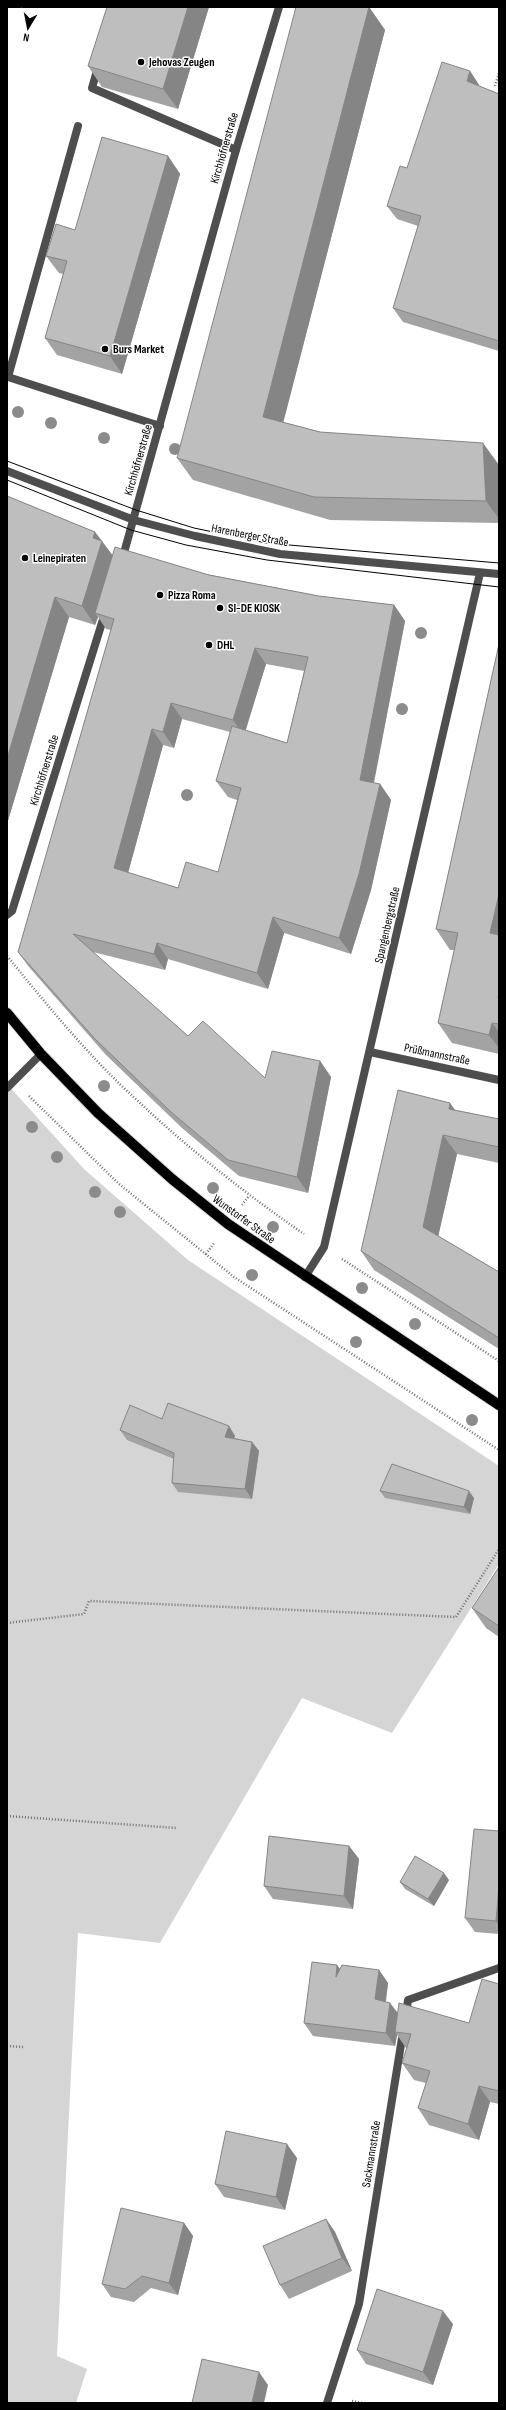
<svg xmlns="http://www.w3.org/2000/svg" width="506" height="2410" font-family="'Sofia Sans Condensed',sans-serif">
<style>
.green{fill:#d5d5d5}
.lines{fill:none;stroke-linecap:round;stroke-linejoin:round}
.primary-casing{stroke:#dbdbdb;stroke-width:12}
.path{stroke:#707070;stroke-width:2.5;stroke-dasharray:1 2;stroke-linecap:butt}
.lane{stroke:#4e4e4e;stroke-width:8}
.street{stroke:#4e4e4e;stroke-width:8}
.primary{stroke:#000;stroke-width:10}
.tram{stroke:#000;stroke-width:1}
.tree{fill:#8b8b8b}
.wall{fill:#a3a3a3;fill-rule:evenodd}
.shaded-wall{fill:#858585}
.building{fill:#bebebe;stroke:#858585;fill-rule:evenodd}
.poi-dot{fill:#000;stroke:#fff;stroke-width:1.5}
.labels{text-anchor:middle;stroke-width:3;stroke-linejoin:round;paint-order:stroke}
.poi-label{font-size:12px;font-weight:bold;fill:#000;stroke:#fff;text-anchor:start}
.street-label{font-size:12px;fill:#000;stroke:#fff}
</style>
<rect width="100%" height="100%" fill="#fff"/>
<path class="green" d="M 7,1084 L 84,1169 L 188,1260 L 499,1466 L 499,1564 L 392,1733 L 302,1698 L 160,1943 L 78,1933 L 57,2356 L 87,2369 L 76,2403 L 7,2403 Z"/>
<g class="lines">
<g class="primary-casing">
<path id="primary" d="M 7,1013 L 41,1054 L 98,1113 L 172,1179 L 228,1224 L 499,1405"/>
</g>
<path class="path" d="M 495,86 L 499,73
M 7,956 C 49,1007 90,1058 139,1102 C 190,1150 246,1194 304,1234
M 29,1096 L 119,1184 L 234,1277 L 499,1450
M 242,1205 L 249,1196
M 206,1254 L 214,1243
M 342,1259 L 499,1361
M 7,1623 L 84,1614 L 89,1601 L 456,1617 L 499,1549
M 7,1816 L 177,1828
M 7,2046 L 23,2047
M 352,2401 L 363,2403"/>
<path class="lane" d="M 98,67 L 92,88 L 236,150
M 78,126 L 8,377 L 160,426
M 7,1088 L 41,1054"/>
<path class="street" d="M 7,471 L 134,520 L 195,536 L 280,554 L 499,574
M 122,560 L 236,150 L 279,7
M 7,915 L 12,911 L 105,613
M 370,1052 L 499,1080
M 305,1277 L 324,1247 L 480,573
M 406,2015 L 408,2000 L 499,1968
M 327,2403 L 359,2304 L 403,2032"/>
<use href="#primary" class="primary"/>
<path class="tram" d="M 7,461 L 136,510 L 194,528 L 266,543 L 499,563
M 7,480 L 131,530 L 186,545 L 267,560 L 499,587"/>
</g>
<g class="tree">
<circle cx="18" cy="412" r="6"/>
<circle cx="51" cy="423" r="6"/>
<circle cx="104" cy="438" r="6"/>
<circle cx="175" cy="449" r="6"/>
<circle cx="421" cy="633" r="6"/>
<circle cx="402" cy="709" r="6"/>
<circle cx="187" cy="795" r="6"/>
<circle cx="104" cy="1086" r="6"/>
<circle cx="32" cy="1127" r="6"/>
<circle cx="57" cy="1157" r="6"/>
<circle cx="213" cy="1188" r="6"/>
<circle cx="95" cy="1192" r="6"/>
<circle cx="120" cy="1212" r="6"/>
<circle cx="273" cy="1227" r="6"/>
<circle cx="252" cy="1275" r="6"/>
<circle cx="362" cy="1288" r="6"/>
<circle cx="415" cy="1324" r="6"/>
<circle cx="356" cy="1342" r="6"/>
<circle cx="472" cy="1420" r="6"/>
</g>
<path class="wall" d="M 107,7 L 209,7 L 178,109 L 102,87 L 88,66 Z
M 369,7 L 385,30 L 283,422 L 320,432 L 499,465 L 499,523 L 330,520 L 193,480 L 177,458 Z
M 470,71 L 479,85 L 479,86 L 499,94 L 499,351 L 403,322 L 393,308 L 418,226 L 397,219 L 387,206 L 407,168 Z
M 168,156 L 180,174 L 122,374 L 57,355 L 45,338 L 63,274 L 59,273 L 46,256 L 75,230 Z
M 7,496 L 95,532 L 113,556 L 319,596 L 394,605 L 405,621 L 374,783 L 380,784 L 391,800 L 371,890 L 351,954 L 284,933 L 268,989 L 168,959 L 165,970 L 93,952 L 188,1036 L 265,1078 L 320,1061 L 331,1077 L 308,1193 L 239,1176 L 182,1128 L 106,1055 L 29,967 L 18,952 L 111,630 L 106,629 L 98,617 L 95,625 L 69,617 L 7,824 ZM 266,664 L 304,671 L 287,743 L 245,730 ZM 182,719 L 230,732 L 216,781 L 228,797 L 237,800 L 218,872 L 178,888 L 128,873 L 163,745 L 174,748 Z
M 499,644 L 499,1054 L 452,1043 L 438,1023 L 454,950 L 450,950 L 436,929 Z
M 455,1110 L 499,1119 L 499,1163 L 457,1154 L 438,1236 L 499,1272 L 499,1349 L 374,1270 L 361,1251 Z
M 162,1419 L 229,1426 L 235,1436 L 234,1438 L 252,1442 L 259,1451 L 252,1499 L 178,1492 L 172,1483 L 174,1459 L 127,1440 L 120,1430 Z
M 380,1491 L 474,1498 L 470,1514 L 385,1498 Z
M 499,1567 L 499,1637 L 486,1628 L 472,1608 Z
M 499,1831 L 499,1934 L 475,1932 L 465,1918 Z
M 349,1846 L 359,1859 L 353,1909 L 273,1899 L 264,1886 Z
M 449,1880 L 434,1906 L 405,1889 L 400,1882 Z
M 337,1965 L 340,1969 L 379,1970 L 388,1983 L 386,2002 L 390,2003 L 398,2013 L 469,2023 L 499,1984 L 499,2104 L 490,2102 L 479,2140 L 429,2125 L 418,2108 L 426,2083 L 414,2080 L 402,2063 L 407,2048 L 406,2048 L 397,2035 L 395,2046 L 313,2036 L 304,2023 Z
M 297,2158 L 285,2210 L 224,2197 L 215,2184 Z
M 326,2219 L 335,2232 L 352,2271 L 289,2299 L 280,2285 Z
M 184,2223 L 193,2236 L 178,2295 L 151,2288 L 134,2302 L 111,2297 L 102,2284 Z
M 453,2324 L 433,2385 L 366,2364 L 357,2350 Z"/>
<path class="shaded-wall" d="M 188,7 L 209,7 L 178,109 L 163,89 Z
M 369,7 L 385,30 L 279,439 L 263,417 Z
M 470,71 L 479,85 L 476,94 L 467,81 Z
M 168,156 L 180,174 L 122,374 L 110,356 Z
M 483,443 L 499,465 L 499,519 L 486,501 Z
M 95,532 L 116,560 L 95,613 L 98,617 L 95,625 L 82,606 L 93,538 Z
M 55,597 L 69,617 L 7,824 L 7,759 Z
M 394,605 L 405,621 L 371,796 L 360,780 Z
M 255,648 L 266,664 L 244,736 L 233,720 Z
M 171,703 L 182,719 L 174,748 L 163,732 Z
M 152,729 L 163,745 L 125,884 L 114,868 Z
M 380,784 L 391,800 L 371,890 L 351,954 L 339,938 Z
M 499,894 L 499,946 L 490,933 Z
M 273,917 L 284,933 L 268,989 L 257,973 Z
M 157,943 L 168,959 L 165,970 L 154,954 Z
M 492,1023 L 499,1032 L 499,1048 L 489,1035 Z
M 320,1061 L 331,1077 L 308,1193 L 297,1177 Z
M 450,1103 L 464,1122 L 449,1109 Z
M 443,1135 L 457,1154 L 436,1246 L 423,1227 Z
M 229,1426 L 235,1436 L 231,1446 L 225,1437 Z
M 252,1442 L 259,1451 L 252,1499 L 245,1489 Z
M 469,1491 L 474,1498 L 470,1514 L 464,1507 Z
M 349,1846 L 359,1859 L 353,1909 L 344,1896 Z
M 444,1873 L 449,1880 L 434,1906 L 428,1899 Z
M 499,1885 L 499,1926 L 496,1921 Z
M 337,1965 L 346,1978 L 336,1977 Z
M 379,1970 L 388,1983 L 384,2012 L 375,1999 Z
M 390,2003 L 400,2017 L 395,2032 L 397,2035 L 395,2046 L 386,2033 Z
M 479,2086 L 490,2102 L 479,2140 L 468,2124 Z
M 287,2144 L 297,2158 L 285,2210 L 276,2197 Z
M 326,2219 L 335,2232 L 352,2271 L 342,2258 Z
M 184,2223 L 193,2236 L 178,2295 L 169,2283 Z
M 443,2311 L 453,2324 L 433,2385 L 423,2372 Z
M 259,2372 L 268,2385 L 264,2403 L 252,2403 Z"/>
<path class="building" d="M 107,7 L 188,7 L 163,89 L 88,66 Z
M 296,7 L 369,7 L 263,417 L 320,432 L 483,443 L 486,501 L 314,497 L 177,458 Z
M 442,62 L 470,71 L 467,81 L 499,94 L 499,341 L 393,308 L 421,216 L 387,206 L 400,166 L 407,168 Z
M 102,137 L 168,156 L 110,356 L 45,338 L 67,261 L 46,256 L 56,224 L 75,230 Z
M 7,496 L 95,532 L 93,538 L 102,541 L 82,606 L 55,597 L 7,759 Z
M 115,547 L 209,575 L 319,596 L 394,605 L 360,780 L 380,784 L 359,874 L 339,938 L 273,917 L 257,973 L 157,943 L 154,954 L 73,934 L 188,1036 L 203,1021 L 265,1078 L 272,1051 L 320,1061 L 297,1177 L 228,1160 L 171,1112 L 95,1039 L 18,952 L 114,619 L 95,613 ZM 255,648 L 308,657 L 287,743 L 232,726 L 216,781 L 241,788 L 218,872 L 186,862 L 178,888 L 114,868 L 152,729 L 163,732 L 171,703 L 233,720 Z
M 499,644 L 499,894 L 490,933 L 499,935 L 499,993 L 498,998 L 499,998 L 499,1024 L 492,1023 L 489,1035 L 438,1023 L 458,933 L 436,929 Z
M 398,1090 L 450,1103 L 449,1109 L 499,1119 L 499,1147 L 443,1135 L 423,1227 L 499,1272 L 499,1338 L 361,1251 Z
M 168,1403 L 229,1426 L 225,1437 L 252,1442 L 245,1489 L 172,1483 L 174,1453 L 120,1430 L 130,1405 L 162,1419 Z
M 392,1464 L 469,1491 L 464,1507 L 380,1491 Z
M 499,1567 L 499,1626 L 472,1608 Z
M 474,1829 L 499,1831 L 499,1885 L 496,1921 L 465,1918 Z
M 269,1836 L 349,1846 L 344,1896 L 264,1886 Z
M 415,1856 L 444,1873 L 428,1899 L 400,1882 Z
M 312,1962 L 337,1965 L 336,1977 L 342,1965 L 379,1970 L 375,1999 L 390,2003 L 386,2033 L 304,2023 Z
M 482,1979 L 499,1984 L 499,2091 L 479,2086 L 468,2124 L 418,2108 L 430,2071 L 402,2063 L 411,2034 L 395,2032 L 399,2003 L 469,2023 Z
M 226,2131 L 287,2144 L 276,2197 L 215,2184 Z
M 121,2208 L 184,2223 L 169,2283 L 142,2276 L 125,2289 L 102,2284 Z
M 326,2219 L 342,2258 L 280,2285 L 263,2246 Z
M 377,2289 L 443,2311 L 423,2372 L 357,2350 Z
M 202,2359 L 259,2372 L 252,2403 L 192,2403 Z"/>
<g class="poi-dot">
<circle cx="141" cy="62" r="4"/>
<circle cx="105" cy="349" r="4"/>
<circle cx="25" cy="558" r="4"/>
<circle cx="160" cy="595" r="4"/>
<circle cx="220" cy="608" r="4"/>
<circle cx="209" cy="645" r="4"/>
</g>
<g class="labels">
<g class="poi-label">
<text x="149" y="66">Jehovas Zeugen</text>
<text x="113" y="353">Burs Market</text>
<text x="33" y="562">Leinepiraten</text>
<text x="168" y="599">Pizza Roma</text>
<text x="228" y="612">SI-DE KIOSK</text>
<text x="217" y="649">DHL</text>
</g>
<g class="street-label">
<text transform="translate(224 148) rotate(-74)" y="4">Kirchhöfnerstraße</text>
<text transform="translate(138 460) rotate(-74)" y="4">Kirchhöfnerstraße</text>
<text transform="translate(250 535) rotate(11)" y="4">Harenberger Straße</text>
<text transform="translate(44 770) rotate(-73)" y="4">Kirchhöfnerstraße</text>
<text transform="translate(387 925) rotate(-77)" y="4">Spangenbergstraße</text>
<text transform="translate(437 1054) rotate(12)" y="4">Prüßmannstraße</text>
<text transform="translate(244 1219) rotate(36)" y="4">Wunstorfer Straße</text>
<text transform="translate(371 2154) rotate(-81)" y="4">Sackmannstraße</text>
</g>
</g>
<rect width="506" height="2410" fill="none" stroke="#000000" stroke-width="16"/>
<g transform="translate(28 28) rotate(190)" stroke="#ffffff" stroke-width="3" paint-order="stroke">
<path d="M0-3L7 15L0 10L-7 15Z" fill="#000000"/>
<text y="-6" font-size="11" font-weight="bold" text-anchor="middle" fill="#000000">N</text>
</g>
</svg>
